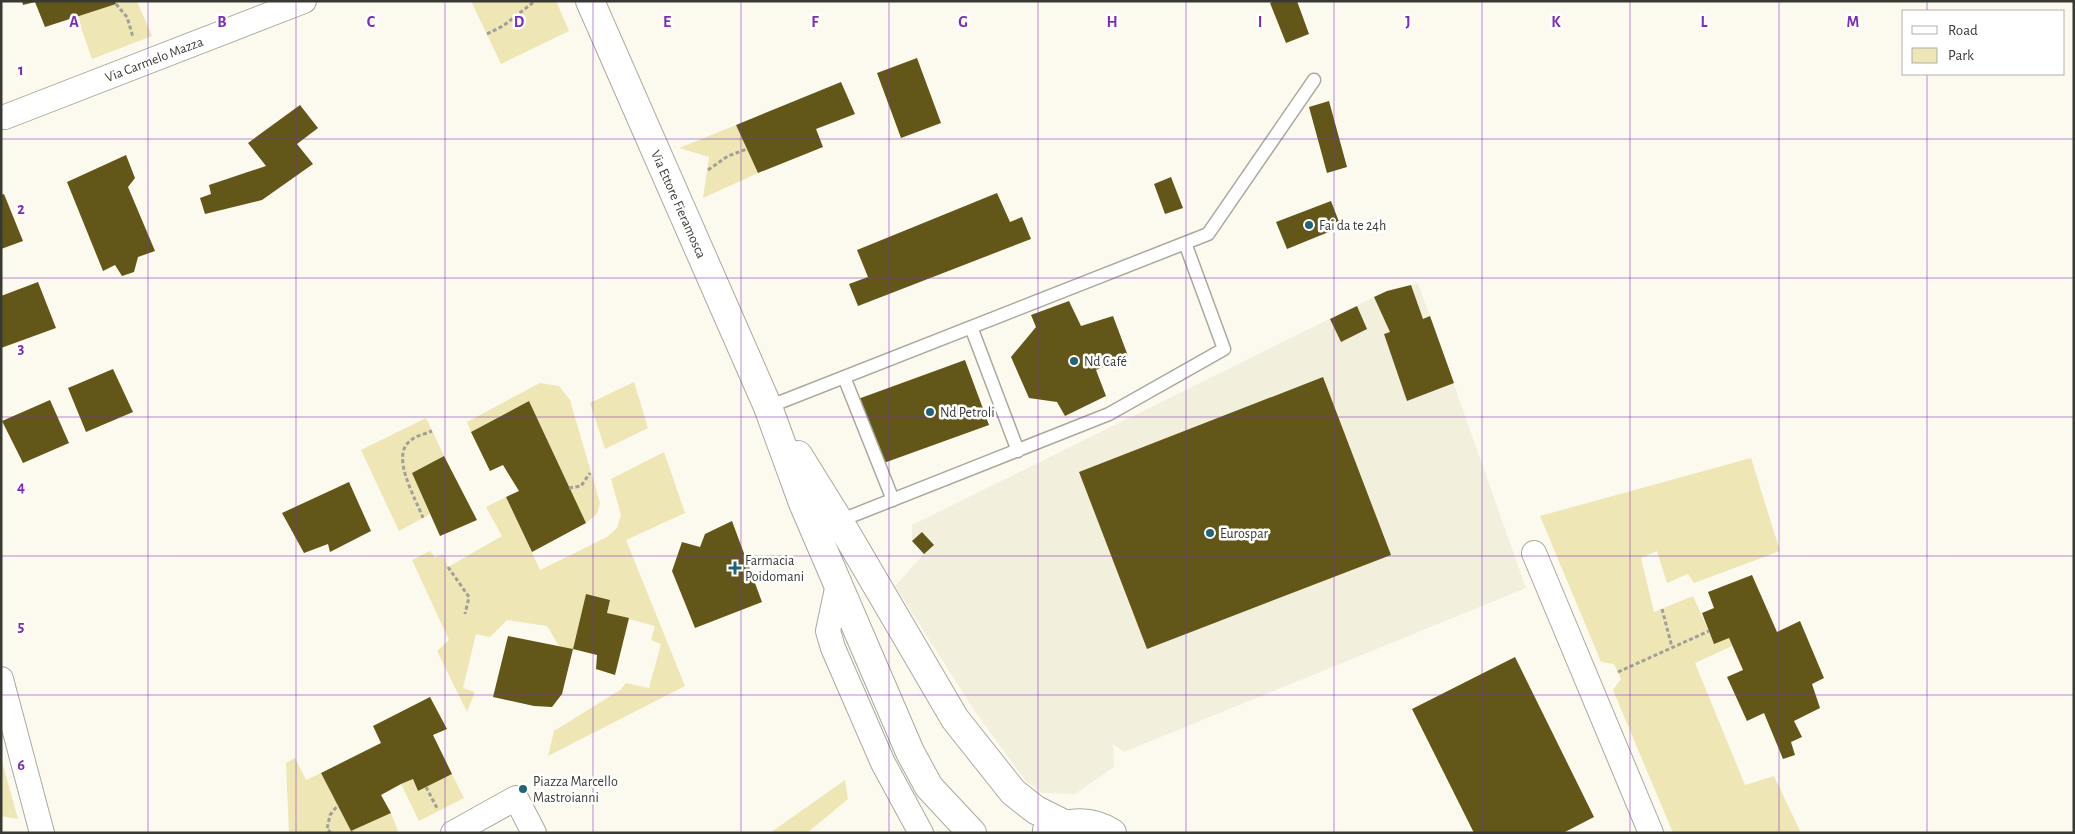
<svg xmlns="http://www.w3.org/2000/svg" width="2075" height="834" font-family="'Alegreya Sans',sans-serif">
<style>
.built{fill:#f2efdd}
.green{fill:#eee6b4}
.building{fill:#625719}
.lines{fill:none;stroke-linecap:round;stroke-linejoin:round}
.service-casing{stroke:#aba99e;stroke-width:15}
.minor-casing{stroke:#aba99e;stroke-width:26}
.secondary-casing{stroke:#aba99e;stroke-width:30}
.path{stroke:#a1a098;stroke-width:3;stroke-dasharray:4 2.5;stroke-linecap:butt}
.service{stroke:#fff;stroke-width:12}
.minor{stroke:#fff;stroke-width:24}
.secondary{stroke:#fff;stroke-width:28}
.grid{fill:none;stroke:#7b2cbf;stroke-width:1;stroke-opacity:0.55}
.poi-dot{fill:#226377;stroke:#fff;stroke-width:2}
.labels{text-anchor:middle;stroke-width:5;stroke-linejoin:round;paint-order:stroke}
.street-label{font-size:14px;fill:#393934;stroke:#fff}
.poi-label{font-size:14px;fill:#393934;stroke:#fff;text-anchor:start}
.grid-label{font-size:16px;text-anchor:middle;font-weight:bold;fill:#7b2cbf;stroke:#fff;stroke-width:5;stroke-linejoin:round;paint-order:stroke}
</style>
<rect width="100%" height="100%" fill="#fcfaef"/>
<path class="built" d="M 1418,283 L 1526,588 L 1124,752 L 1113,744 L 1114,767 L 1075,794 L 1042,793 L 1025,780 L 976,713 L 895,586 L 924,554 L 912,541 L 912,525 L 1374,297 L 1387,291 Z"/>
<path class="green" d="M 115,1 L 137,1 L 152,36 L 92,59 L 77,16 L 116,4 Z
M 471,1 L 556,1 L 569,31 L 501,64 Z
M 736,125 L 758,173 L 703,198 L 709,157 L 679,148 Z
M 634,382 L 648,428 L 605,449 L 590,403 Z
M 540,383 L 559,386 L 570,400 L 600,503 L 597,514 L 586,523 L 529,401 L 471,432 L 467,422 Z
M 426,418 L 444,456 L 412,473 L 430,514 L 399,531 L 361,450 Z
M 664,452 L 685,513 L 626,540 L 685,686 L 548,756 L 554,731 L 620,690 L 626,683 L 649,688 L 661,644 L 651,640 L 655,626 L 607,613 L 610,600 L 586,594 L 573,649 L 559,646 L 547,626 L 507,620 L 490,637 L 476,634 L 463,688 L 475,692 L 467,712 L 437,651 L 449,640 L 412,560 L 430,551 L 435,558 L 443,554 L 448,567 L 502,536 L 486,507 L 506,497 L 540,570 L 607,537 L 617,528 L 621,515 L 611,479 Z
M 1751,458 L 1780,551 L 1694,583 L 1688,574 L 1667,583 L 1657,551 L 1641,558 L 1654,612 L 1693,596 L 1714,643 L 1729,638 L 1732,646 L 1695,663 L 1745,785 L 1774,776 L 1801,833 L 1673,833 L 1613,690 L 1621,679 L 1614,664 L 1601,662 L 1540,516 Z
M 1,758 L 18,819 L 1,816 Z
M 295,758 L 306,780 L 321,773 L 351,831 L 391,813 L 398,831 L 395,833 L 289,833 L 286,763 Z
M 452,774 L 464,798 L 419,821 L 401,784 L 413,779 L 418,791 Z
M 845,780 L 848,799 L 807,833 L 770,833 Z"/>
<path class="building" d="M 22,1 L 115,1 L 116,4 L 45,27 L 35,2 L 23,5 Z
M 1274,1 L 1297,1 L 1309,34 L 1286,43 L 1270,3 Z
M 917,58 L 941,123 L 901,138 L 877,73 Z
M 841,82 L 855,114 L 816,129 L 823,147 L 758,173 L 736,125 Z
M 1329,101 L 1347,167 L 1327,173 L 1309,107 Z
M 300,105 L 318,128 L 297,144 L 313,164 L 262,200 L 205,214 L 200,198 L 211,194 L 209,185 L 266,166 L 248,143 Z
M 126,155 L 135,178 L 128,187 L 155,251 L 138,257 L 134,272 L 122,276 L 115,265 L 103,271 L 67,182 Z
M 1171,177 L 1183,208 L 1165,214 L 1154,184 Z
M 997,193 L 1010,222 L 1022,217 L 1031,239 L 858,306 L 849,284 L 868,277 L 857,250 Z
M 4,194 L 23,241 L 1,249 L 1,195 Z
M 1331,201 L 1341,227 L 1287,249 L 1276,222 Z
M 38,282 L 56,328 L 1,348 L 1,296 Z
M 1411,285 L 1423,319 L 1430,316 L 1454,383 L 1407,401 L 1384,334 L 1390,332 L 1374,297 L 1387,291 Z
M 1069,301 L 1081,326 L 1113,316 L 1128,356 L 1096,370 L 1106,396 L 1065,416 L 1057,402 L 1029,398 L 1011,357 L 1036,327 L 1031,315 Z
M 1357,306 L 1367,329 L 1341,342 L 1330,319 Z
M 965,360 L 989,425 L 881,464 L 858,399 Z
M 113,369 L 133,412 L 86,432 L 68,388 Z
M 1323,377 L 1391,555 L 1147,649 L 1079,472 Z
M 50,400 L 69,443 L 23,463 L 2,421 Z
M 529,401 L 586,523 L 532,552 L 506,497 L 519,491 L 503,465 L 490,471 L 471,432 Z
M 444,456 L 477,520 L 440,536 L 412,473 Z
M 349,482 L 371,531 L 330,552 L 328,544 L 304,553 L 282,513 Z
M 732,521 L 762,602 L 695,628 L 672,571 L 682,542 L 700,547 L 705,534 Z
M 922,532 L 934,545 L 924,554 L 912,541 Z
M 1752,575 L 1777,632 L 1800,621 L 1824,678 L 1812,684 L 1820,708 L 1794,721 L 1802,737 L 1791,742 L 1795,755 L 1783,759 L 1764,713 L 1747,721 L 1727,677 L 1743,670 L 1729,638 L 1714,644 L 1702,613 L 1714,608 L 1708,592 Z
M 586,594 L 610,600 L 607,613 L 629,618 L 615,675 L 596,669 L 597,655 L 573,649 Z
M 508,636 L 573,649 L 562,694 L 552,707 L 534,706 L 493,697 Z
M 1515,657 L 1594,817 L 1563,833 L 1474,833 L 1412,709 Z
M 430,697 L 447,729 L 433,735 L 452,774 L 418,791 L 413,779 L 401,784 L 381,795 L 391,813 L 351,831 L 321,773 L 381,743 L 373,726 Z"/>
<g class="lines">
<g class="service-casing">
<path id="service" d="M 971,327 L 1018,451
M 844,377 L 893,500
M 768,407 L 1208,234 L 1314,80
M 839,521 L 1109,414 L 1224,349 L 1185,243"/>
</g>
<g class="minor-casing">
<path id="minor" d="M 5,117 L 304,1
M 1534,553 L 1651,833
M 838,584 L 828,631 L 833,648 L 883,763 L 921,833
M 1,679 L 42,833
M 453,833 L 516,798 L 534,833"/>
</g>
<g class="secondary-casing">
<path id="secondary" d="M 590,1 L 768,407 L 803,503 L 910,752 L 929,787 L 972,833
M 798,455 L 839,521 L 955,719 L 1013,792 L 1036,810 L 1064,824
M 1047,830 C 1069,822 1091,819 1112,833"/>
</g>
<path class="path" d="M 116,4 L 127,17 L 133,37
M 487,34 L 503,26 L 535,1
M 708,170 L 728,156 L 747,149
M 569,488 L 581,486 L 590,473
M 423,518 C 416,499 390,456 410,441 C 415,436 425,434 432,431
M 448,567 L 469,597 L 465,614
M 1662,609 L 1672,647
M 1618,672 L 1709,631
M 426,787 L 438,810
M 351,831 L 352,833
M 331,833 L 327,829 L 330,815 L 338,805"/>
<use href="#service" class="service"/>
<use href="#minor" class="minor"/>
<use href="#secondary" class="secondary"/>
</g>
<path class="grid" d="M 148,1 L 148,833M 296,1 L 296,833M 445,1 L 445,833M 593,1 L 593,833M 741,1 L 741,833M 889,1 L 889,833M 1038,1 L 1038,833M 1186,1 L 1186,833M 1334,1 L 1334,833M 1482,1 L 1482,833M 1630,1 L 1630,833M 1779,1 L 1779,833M 1927,1 L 1927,11M 1927,74 L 1927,833M 1,139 L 2074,139M 1,278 L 2074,278M 1,417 L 2074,417M 1,556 L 2074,556M 1,695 L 2074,695"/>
<g class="poi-dot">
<circle cx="1309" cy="225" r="5"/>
<circle cx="1074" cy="361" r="5"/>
<circle cx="930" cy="412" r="5"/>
<circle cx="1210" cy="533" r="5"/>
<path d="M732.5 560.5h5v5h5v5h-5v5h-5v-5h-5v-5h5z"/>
<circle cx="523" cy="789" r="5"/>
</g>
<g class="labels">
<g class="street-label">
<text transform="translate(154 59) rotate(-21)" y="5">Via Carmelo Mazza</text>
<text transform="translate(679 204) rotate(66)" y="5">Via Ettore Fieramosca</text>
</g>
<g class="poi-label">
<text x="1319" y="230">Fai da te 24h</text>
<text x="1084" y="366">Nd Café</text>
<text x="940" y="417">Nd Petroli</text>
<text x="1220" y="538">Eurospar</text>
<text x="745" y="565">Farmacia<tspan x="745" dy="16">Poidomani</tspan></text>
<text x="533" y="786">Piazza Marcello<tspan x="533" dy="16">Mastroianni</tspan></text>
</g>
</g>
<g class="grid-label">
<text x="74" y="27">A</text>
<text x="222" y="27">B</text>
<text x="371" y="27">C</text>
<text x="519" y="27">D</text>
<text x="667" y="27">E</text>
<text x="815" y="27">F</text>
<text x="963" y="27">G</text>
<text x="1112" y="27">H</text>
<text x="1260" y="27">I</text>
<text x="1408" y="27">J</text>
<text x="1556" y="27">K</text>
<text x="1704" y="27">L</text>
<text x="1853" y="27">M</text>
<text x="21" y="75">1</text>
<text x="21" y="214">2</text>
<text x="21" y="353">3</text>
<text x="21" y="492">4</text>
<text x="21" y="631">5</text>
<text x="21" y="770">6</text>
</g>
<rect width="2075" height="834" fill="none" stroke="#393934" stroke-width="5"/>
<rect x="1902" y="10" width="162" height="65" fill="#ffffff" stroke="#b0b0ae"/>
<rect x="1912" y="26" width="25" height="8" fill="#ffffff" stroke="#b0b0ae"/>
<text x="1948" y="35" font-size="15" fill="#393934">Road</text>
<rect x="1912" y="48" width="25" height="15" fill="#eee6b4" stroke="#b0b0ae"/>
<text x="1948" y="60" font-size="15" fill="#393934">Park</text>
</svg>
